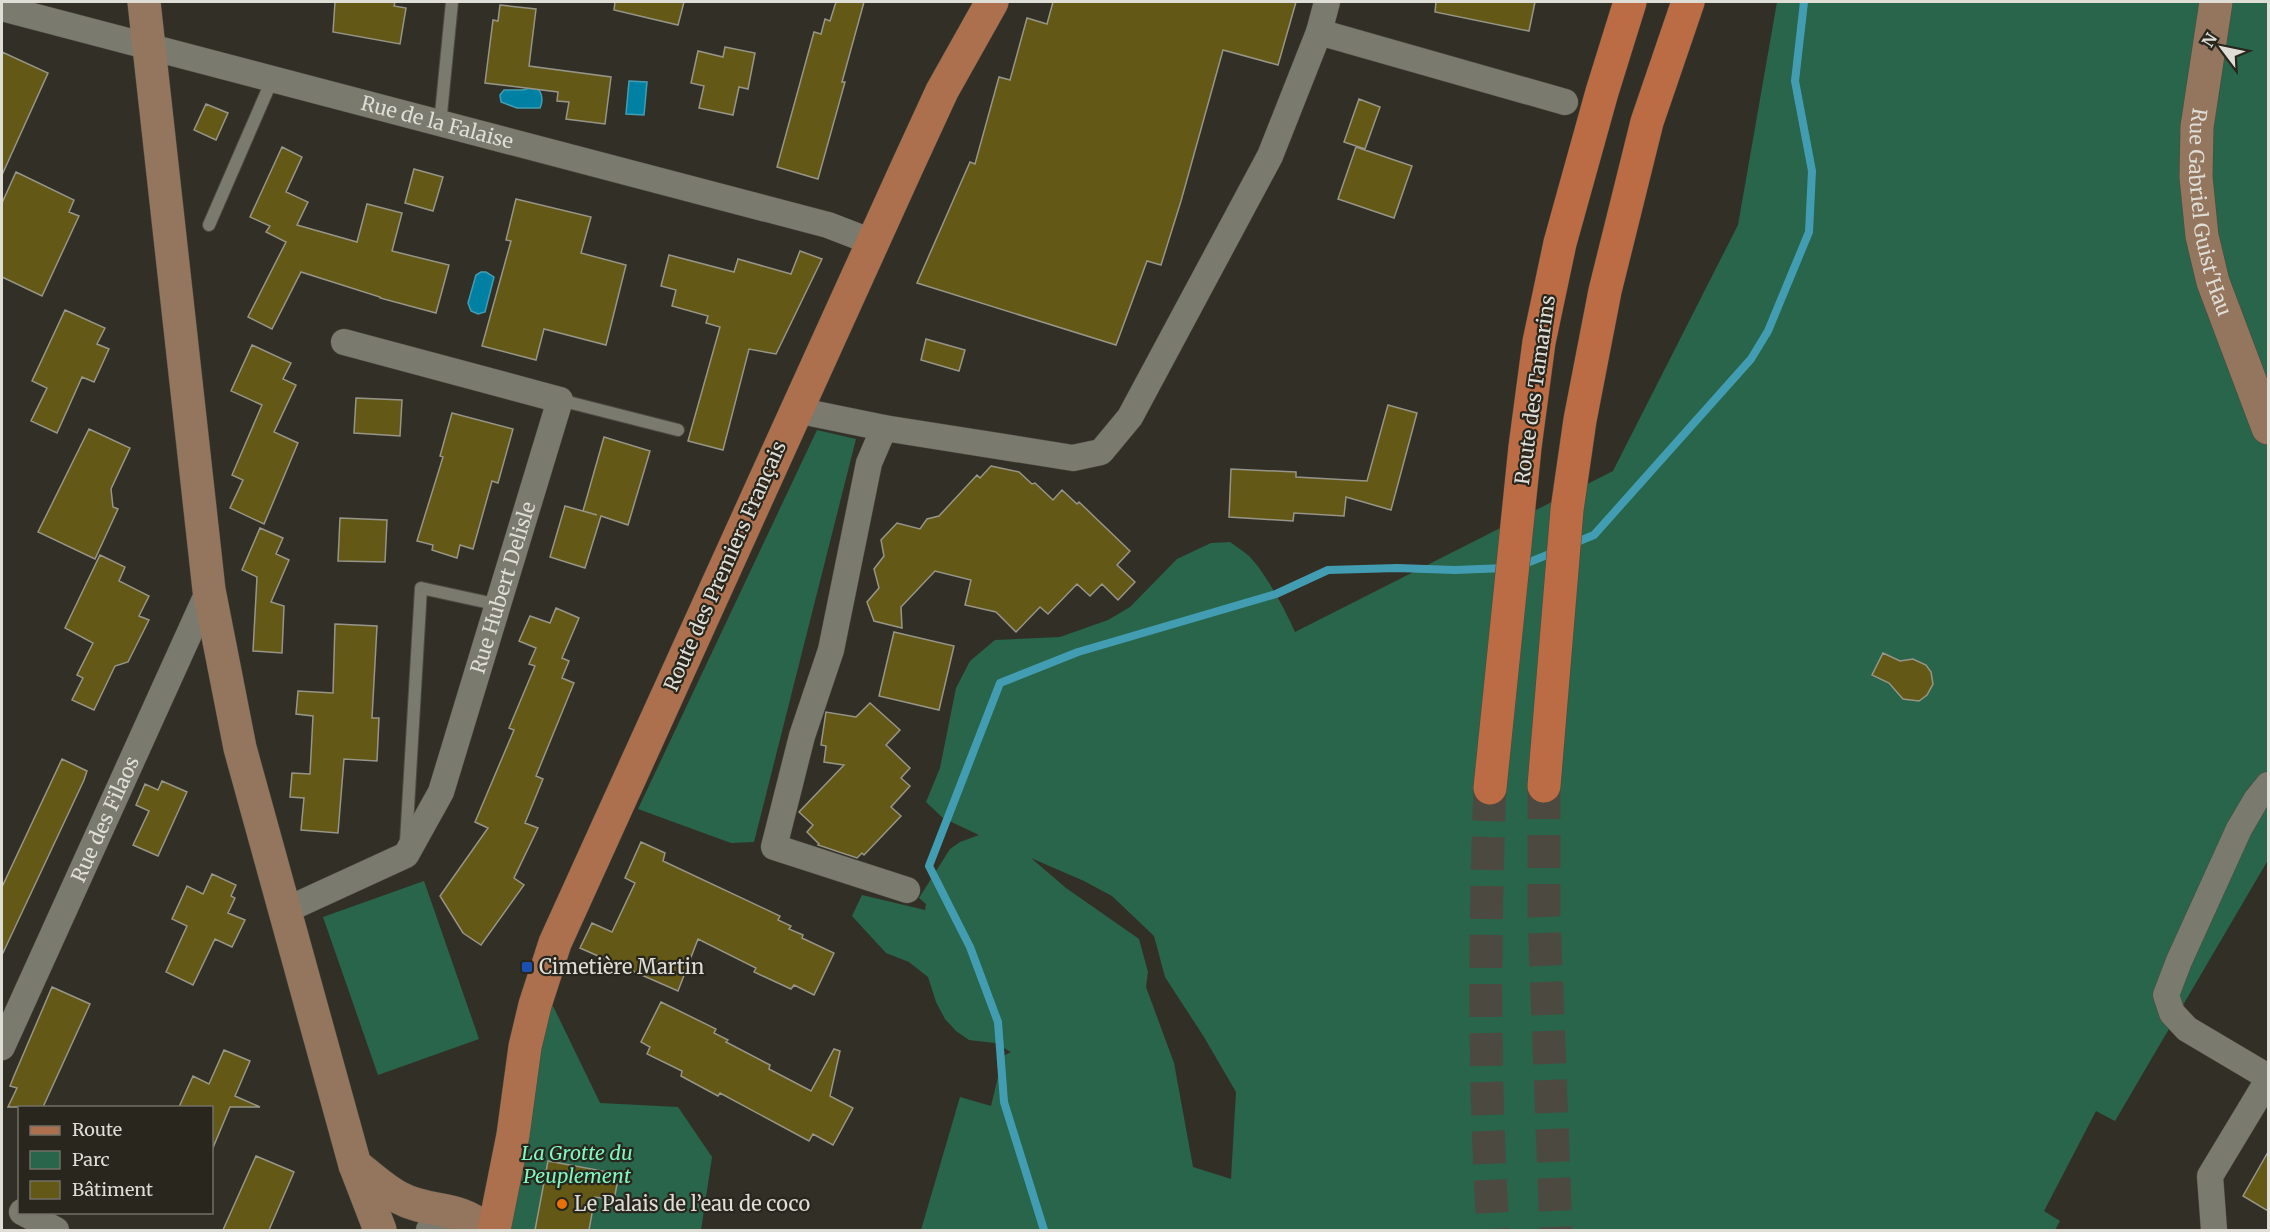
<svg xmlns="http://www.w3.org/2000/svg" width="2270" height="1232" font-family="Merriweather,serif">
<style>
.green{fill:#29654b;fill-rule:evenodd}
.water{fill:#0081a3;stroke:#439db2;stroke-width:1.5}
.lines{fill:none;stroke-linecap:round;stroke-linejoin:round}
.stream{stroke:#439db2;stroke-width:8}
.building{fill:#635816;stroke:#979589;stroke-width:1.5}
.trunk-tunnel{stroke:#4c4a40;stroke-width:33;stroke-dasharray:33 16;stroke-linecap:butt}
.service-casing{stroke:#4d4b43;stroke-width:14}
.minor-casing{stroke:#4d4b43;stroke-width:27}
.secondary-casing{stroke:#4d4b43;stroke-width:34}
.primary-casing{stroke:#4d4b43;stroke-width:34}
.trunk-casing{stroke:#4d4b43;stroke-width:34}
.service{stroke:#7b7a6e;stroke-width:12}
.minor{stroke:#7b7a6e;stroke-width:26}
.secondary{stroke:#94755e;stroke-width:33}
.primary{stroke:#ac704e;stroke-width:33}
.trunk{stroke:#bc6c44;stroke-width:33}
.transit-dot{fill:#1a4fb4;stroke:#28261d;stroke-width:2}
.food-dot{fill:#e8710a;stroke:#28261d;stroke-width:2}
.labels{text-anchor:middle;stroke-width:4.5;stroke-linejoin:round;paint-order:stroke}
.street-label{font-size:20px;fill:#deddd6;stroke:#28261d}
.poi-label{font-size:20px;fill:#deddd6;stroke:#28261d;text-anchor:start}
.park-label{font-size:20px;font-style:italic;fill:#7ef8c1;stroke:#28261d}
</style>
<rect width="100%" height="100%" fill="#323026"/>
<path class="green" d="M 1777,2 L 2268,2 L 2268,860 L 2115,1121 L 2096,1111 L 2044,1211 L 2060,1221 L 2055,1230 L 921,1230 L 960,1097 L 991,1106 L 1003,1056 L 1011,1052 L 995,1043 L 969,1040 L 956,1031 L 945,1019 L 936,1002 L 928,977 L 909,962 L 886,953 L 852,916 L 862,895 L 925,910 L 926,904 L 919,898 L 950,849 L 960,842 L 979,835 L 943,818 L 926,802 L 940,768 L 956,688 L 970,661 L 995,640 L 1060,637 L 1108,620 L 1130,607 L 1177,559 L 1211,543 L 1230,542 C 1236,546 1243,551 1249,556 C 1265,572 1286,611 1295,632 L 1613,471 L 1738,225 ZM 1031,858 L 1084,881 L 1112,896 L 1154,936 L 1165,977 L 1204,1037 L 1236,1092 L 1231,1179 L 1193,1167 L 1174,1063 L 1146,987 L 1148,972 L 1139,939 L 1066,888 Z
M 817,430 L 856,439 L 754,842 L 731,843 L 638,809 Z
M 424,881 L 479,1039 L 378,1075 L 323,917 Z
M 535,1005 L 553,1006 L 600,1103 L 678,1107 L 712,1157 L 701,1230 L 494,1230 Z"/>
<path class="water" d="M 629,81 L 647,82 L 644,115 L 626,114 Z
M 533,87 L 538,89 C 543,95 543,101 540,108 L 517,108 L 501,102 L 500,95 L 504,90 L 523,90 Z
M 481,272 L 486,272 L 494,277 L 485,312 L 478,314 L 471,311 L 468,303 L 476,275 Z"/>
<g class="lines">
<path class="stream" d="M 1572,544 L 1594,535 L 1751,359 L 1768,331 L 1809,232 L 1812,171 L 1795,81 L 1804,2
M 1522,565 L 1557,551
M 1044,1230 L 1004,1102 L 998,1022 L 970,947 L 929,866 L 1000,683 L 1078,652 L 1276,594 L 1328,570 L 1397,568 L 1455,570 L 1506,568"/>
</g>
<path class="building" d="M 335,2 L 395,2 L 394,6 L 406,8 L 400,44 L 333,32 Z
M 615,2 L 684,2 L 678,25 L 614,10 Z
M 836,2 L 864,2 L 842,82 L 845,82 L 818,179 L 777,167 L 814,32 L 821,34 L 825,19 L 830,21 Z
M 1053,2 L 1296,2 L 1278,65 L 1223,50 L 1181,201 L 1161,265 L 1147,261 L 1116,345 L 917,283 L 970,162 L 975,164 L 999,77 L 1010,80 L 1027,18 L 1047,24 Z
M 1436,2 L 1535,2 L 1529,31 L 1435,12 Z
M 500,5 L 536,9 L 529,66 L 611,77 L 605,124 L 566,119 L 569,102 L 557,101 L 558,92 L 485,83 L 493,20 L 498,21 Z
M 725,47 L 755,53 L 748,89 L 739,87 L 733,115 L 699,108 L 704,86 L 691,83 L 698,51 L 723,57 Z
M 2,52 L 48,73 L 2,175 Z
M 1359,99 L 1380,107 L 1365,149 L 1344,142 Z
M 206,104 L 228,113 L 216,140 L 194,130 Z
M 282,147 L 302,157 L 286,192 L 308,202 L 297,225 L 357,242 L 367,204 L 402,213 L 392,251 L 449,265 L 436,313 L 380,298 L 380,297 L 301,272 L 272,329 L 248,317 L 286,242 L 266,232 L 270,226 L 250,217 Z
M 1356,147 L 1412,166 L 1394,218 L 1338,199 Z
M 414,169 L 443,177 L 433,211 L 405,203 Z
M 16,172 L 74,200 L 69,212 L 79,216 L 42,296 L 2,277 L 2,203 Z
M 516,199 L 591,217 L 581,253 L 626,265 L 606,345 L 544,329 L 536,360 L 482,346 L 511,241 L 506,240 Z
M 800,251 L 822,259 L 776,354 L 749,349 L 723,450 L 688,441 L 720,327 L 706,323 L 708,316 L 672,306 L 676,290 L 661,286 L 669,255 L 734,272 L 738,259 L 791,274 Z
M 65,310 L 105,328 L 97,344 L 109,349 L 94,382 L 82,377 L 57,433 L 31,421 L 47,388 L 32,381 Z
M 926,339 L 965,350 L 959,371 L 921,360 Z
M 252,345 L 291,363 L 283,379 L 296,385 L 274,432 L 298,443 L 264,524 L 230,508 L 243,480 L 232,475 L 262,405 L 231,391 Z
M 356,398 L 402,400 L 400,436 L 354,433 Z
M 1388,405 L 1417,413 L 1391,510 L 1346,497 L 1344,516 L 1294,513 L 1293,521 L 1229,517 L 1231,469 L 1296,472 L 1296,477 L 1367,481 Z
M 452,413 L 513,429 L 498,483 L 492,481 L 473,549 L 460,545 L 457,558 L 432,550 L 433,545 L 417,541 L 443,457 L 440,456 Z
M 89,429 L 130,448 L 111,489 L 113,507 L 118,509 L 95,559 L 38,532 Z
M 604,437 L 650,451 L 628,525 L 601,516 L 585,568 L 550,557 L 565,506 L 597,515 L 583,511 Z
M 991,466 L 1019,472 L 1032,484 L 1035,483 L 1053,500 L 1062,490 L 1077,504 L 1079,502 L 1130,551 L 1117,565 L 1135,582 L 1118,600 L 1102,584 L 1090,596 L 1077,584 L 1048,614 L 1040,607 L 1016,632 L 996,612 L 965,605 L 971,580 L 935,571 L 901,607 L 902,628 L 874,621 L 867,602 L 879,588 L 874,569 L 884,556 L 881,540 L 897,523 L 920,529 L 927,519 L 939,516 L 977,475 L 980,478 Z
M 340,518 L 387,520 L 385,562 L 338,561 Z
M 260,528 L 283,538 L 276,554 L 289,560 L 271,602 L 284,606 L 282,653 L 253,651 L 257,577 L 242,570 Z
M 100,555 L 125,567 L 119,581 L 149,596 L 139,616 L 149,620 L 128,662 L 115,666 L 94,710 L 72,700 L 83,678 L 77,675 L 93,643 L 65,628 Z
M 556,608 L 579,618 L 562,658 L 569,661 L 562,678 L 574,683 L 536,776 L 543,779 L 525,823 L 538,828 L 514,878 L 524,885 L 481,945 L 463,933 L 440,896 L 488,828 L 475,822 L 514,730 L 509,728 L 535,666 L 529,664 L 536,648 L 519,641 L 530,616 L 550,623 Z
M 335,624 L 377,626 L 372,718 L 379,718 L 377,761 L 344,759 L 338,833 L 301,830 L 304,798 L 290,797 L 292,773 L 310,774 L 313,716 L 296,714 L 298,691 L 333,693 Z
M 894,632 L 954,646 L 939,710 L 879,696 Z
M 1883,653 L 1900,661 L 1913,659 L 1926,665 L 1931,672 L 1933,684 L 1927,695 L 1919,701 L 1903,699 L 1889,683 L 1872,675 Z
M 870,703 L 900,730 L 886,745 L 910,768 L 901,778 L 910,786 L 891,807 L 901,816 L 864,855 L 862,853 L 857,858 L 818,845 L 819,844 L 807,832 L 813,825 L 799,812 L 844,765 L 824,762 L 826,746 L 821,745 L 826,712 L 856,717 Z
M 62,759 L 87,771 L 84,780 L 2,955 L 2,887 Z
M 162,781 L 187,792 L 158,856 L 133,845 L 149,811 L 136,805 L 145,784 L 158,790 Z
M 641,842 L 665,853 L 663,861 L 780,916 L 778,920 L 791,926 L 789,929 L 803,935 L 802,938 L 834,953 L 814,995 L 794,985 L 791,989 L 754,972 L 756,968 L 698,939 L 678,991 L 580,948 L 592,923 L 612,932 L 635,883 L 625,878 Z
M 212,874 L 236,885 L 231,896 L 235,898 L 228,913 L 245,920 L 232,947 L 215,939 L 193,985 L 166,972 L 187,926 L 172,919 L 187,886 L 203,894 Z
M 52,987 L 90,1004 L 43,1107 L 8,1107 L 17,1088 L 10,1086 L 14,1076 Z
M 661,1002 L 716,1029 L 714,1033 L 728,1040 L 726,1042 L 770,1065 L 769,1069 L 811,1091 L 834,1049 L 840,1051 L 830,1096 L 853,1108 L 833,1145 L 813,1134 L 809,1141 L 720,1093 L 718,1096 L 681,1076 L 682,1071 L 647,1054 L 650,1047 L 641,1042 Z
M 224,1050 L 250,1061 L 235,1096 L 260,1107 L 230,1107 L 212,1150 L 212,1107 L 179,1107 L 193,1076 L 209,1084 Z
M 2268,1152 L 2268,1211 L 2243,1196 Z
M 256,1156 L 294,1172 L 269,1230 L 223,1230 Z
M 548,1161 L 619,1174 L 614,1200 L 595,1197 L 589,1230 L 535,1230 Z"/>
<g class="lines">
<path class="trunk-tunnel" d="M 1544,786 L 1544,915 L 1556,1230
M 1490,788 C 1484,936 1484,1083 1493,1230"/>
<g class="service-casing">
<path id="service" d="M 440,124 L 452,2
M 209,225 L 272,80
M 560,400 L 678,430
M 406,842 L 421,588 L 499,605"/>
</g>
<g class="minor-casing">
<g id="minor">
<path id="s1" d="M 2,8 L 828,225 L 872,242"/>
<path d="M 1319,32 L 1565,102"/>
<path d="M 796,410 L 884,428 L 1073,458 L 1101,452 L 1130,417 L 1270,156 L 1319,32 L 1327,2"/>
<path d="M 884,428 L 869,463 L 831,650 L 802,736 L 774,847 L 907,890"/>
<path d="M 2268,785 L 2256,800 L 2239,829 L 2179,961 L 2166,995 L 2172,1013 L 2187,1029 L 2268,1077"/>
<path id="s2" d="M 284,911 L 406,855 L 441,792 L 560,400 L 344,342"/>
<path id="s3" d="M 2,1047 L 209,590"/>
<path d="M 22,1212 L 56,1230"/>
<path d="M 429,1230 L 452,1212"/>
<path d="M 2214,1230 L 2210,1176 L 2268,1080"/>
</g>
</g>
<g class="secondary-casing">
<g id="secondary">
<path d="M 144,2 L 209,590 L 240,748 L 355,1165 L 380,1230"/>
<path id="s4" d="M 2216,2 L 2197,127 L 2196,177 L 2202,236 L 2213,282 L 2268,428"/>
<path d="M 355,1165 C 370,1176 384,1190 400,1198 C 429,1214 458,1204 486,1230"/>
</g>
</g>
<g class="primary-casing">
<path id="primary" d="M 494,1230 L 513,1135 L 525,1047 L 535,1005 L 555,943 L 907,167 L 942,91 L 992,2"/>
</g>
<g class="trunk-casing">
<path id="trunk" d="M 1544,786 L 1567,510 L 1580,420 L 1605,291 L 1647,122 L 1688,2
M 1490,788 L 1525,447 L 1539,342 L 1560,243 L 1602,92 L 1630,2"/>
</g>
<use href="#service" class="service"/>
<use href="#minor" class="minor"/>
<use href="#secondary" class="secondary"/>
<use href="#primary" class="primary"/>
<use href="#trunk" class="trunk"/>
</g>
<rect class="transit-dot" x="521" y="961" width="12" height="12" rx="3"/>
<circle class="food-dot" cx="562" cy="1204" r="6"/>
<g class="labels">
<g class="street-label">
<text dy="7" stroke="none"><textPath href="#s1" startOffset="450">Rue de la Falaise</textPath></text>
<text dy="7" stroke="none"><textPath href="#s4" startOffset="213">Rue Gabriel Guist'Hau</textPath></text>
<text transform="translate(1535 390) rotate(-82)" y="7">Route des Tamarins</text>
<text transform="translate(725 566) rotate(-66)" y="7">Route des Premiers Français</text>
<text dy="7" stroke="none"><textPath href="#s2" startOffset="420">Rue Hubert Delisle</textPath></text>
<text dy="7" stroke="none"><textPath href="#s3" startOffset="250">Rue des Filaos</textPath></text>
</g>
<g class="poi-label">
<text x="539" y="974">Cimetière Martin</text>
<text x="574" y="1211">Le Palais de l’eau de coco</text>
</g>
<g class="park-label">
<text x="577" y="1160">La Grotte du<tspan x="577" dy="23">Peuplement</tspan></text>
</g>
</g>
<rect width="2270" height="1232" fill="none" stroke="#deddd6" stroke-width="6"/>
<rect x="18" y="1106" width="195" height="108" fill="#28261d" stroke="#716f67" stroke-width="1.5"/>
<rect x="30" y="1126" width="30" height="9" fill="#ac704e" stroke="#716f67" stroke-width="1.5"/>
<text x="72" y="1136" font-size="18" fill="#deddd6">Route</text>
<rect x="30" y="1151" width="30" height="18" fill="#29654b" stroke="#716f67" stroke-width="1.5"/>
<text x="72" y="1166" font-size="18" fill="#deddd6">Parc</text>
<rect x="30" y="1181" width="30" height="18" fill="#635816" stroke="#716f67" stroke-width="1.5"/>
<text x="72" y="1196" font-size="18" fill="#deddd6">Bâtiment</text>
<g transform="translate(2222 48) rotate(302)" stroke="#28261d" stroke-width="4.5" paint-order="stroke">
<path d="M0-4.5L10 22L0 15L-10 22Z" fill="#deddd6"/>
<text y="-9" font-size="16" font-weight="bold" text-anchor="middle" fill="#deddd6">N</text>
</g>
</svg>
